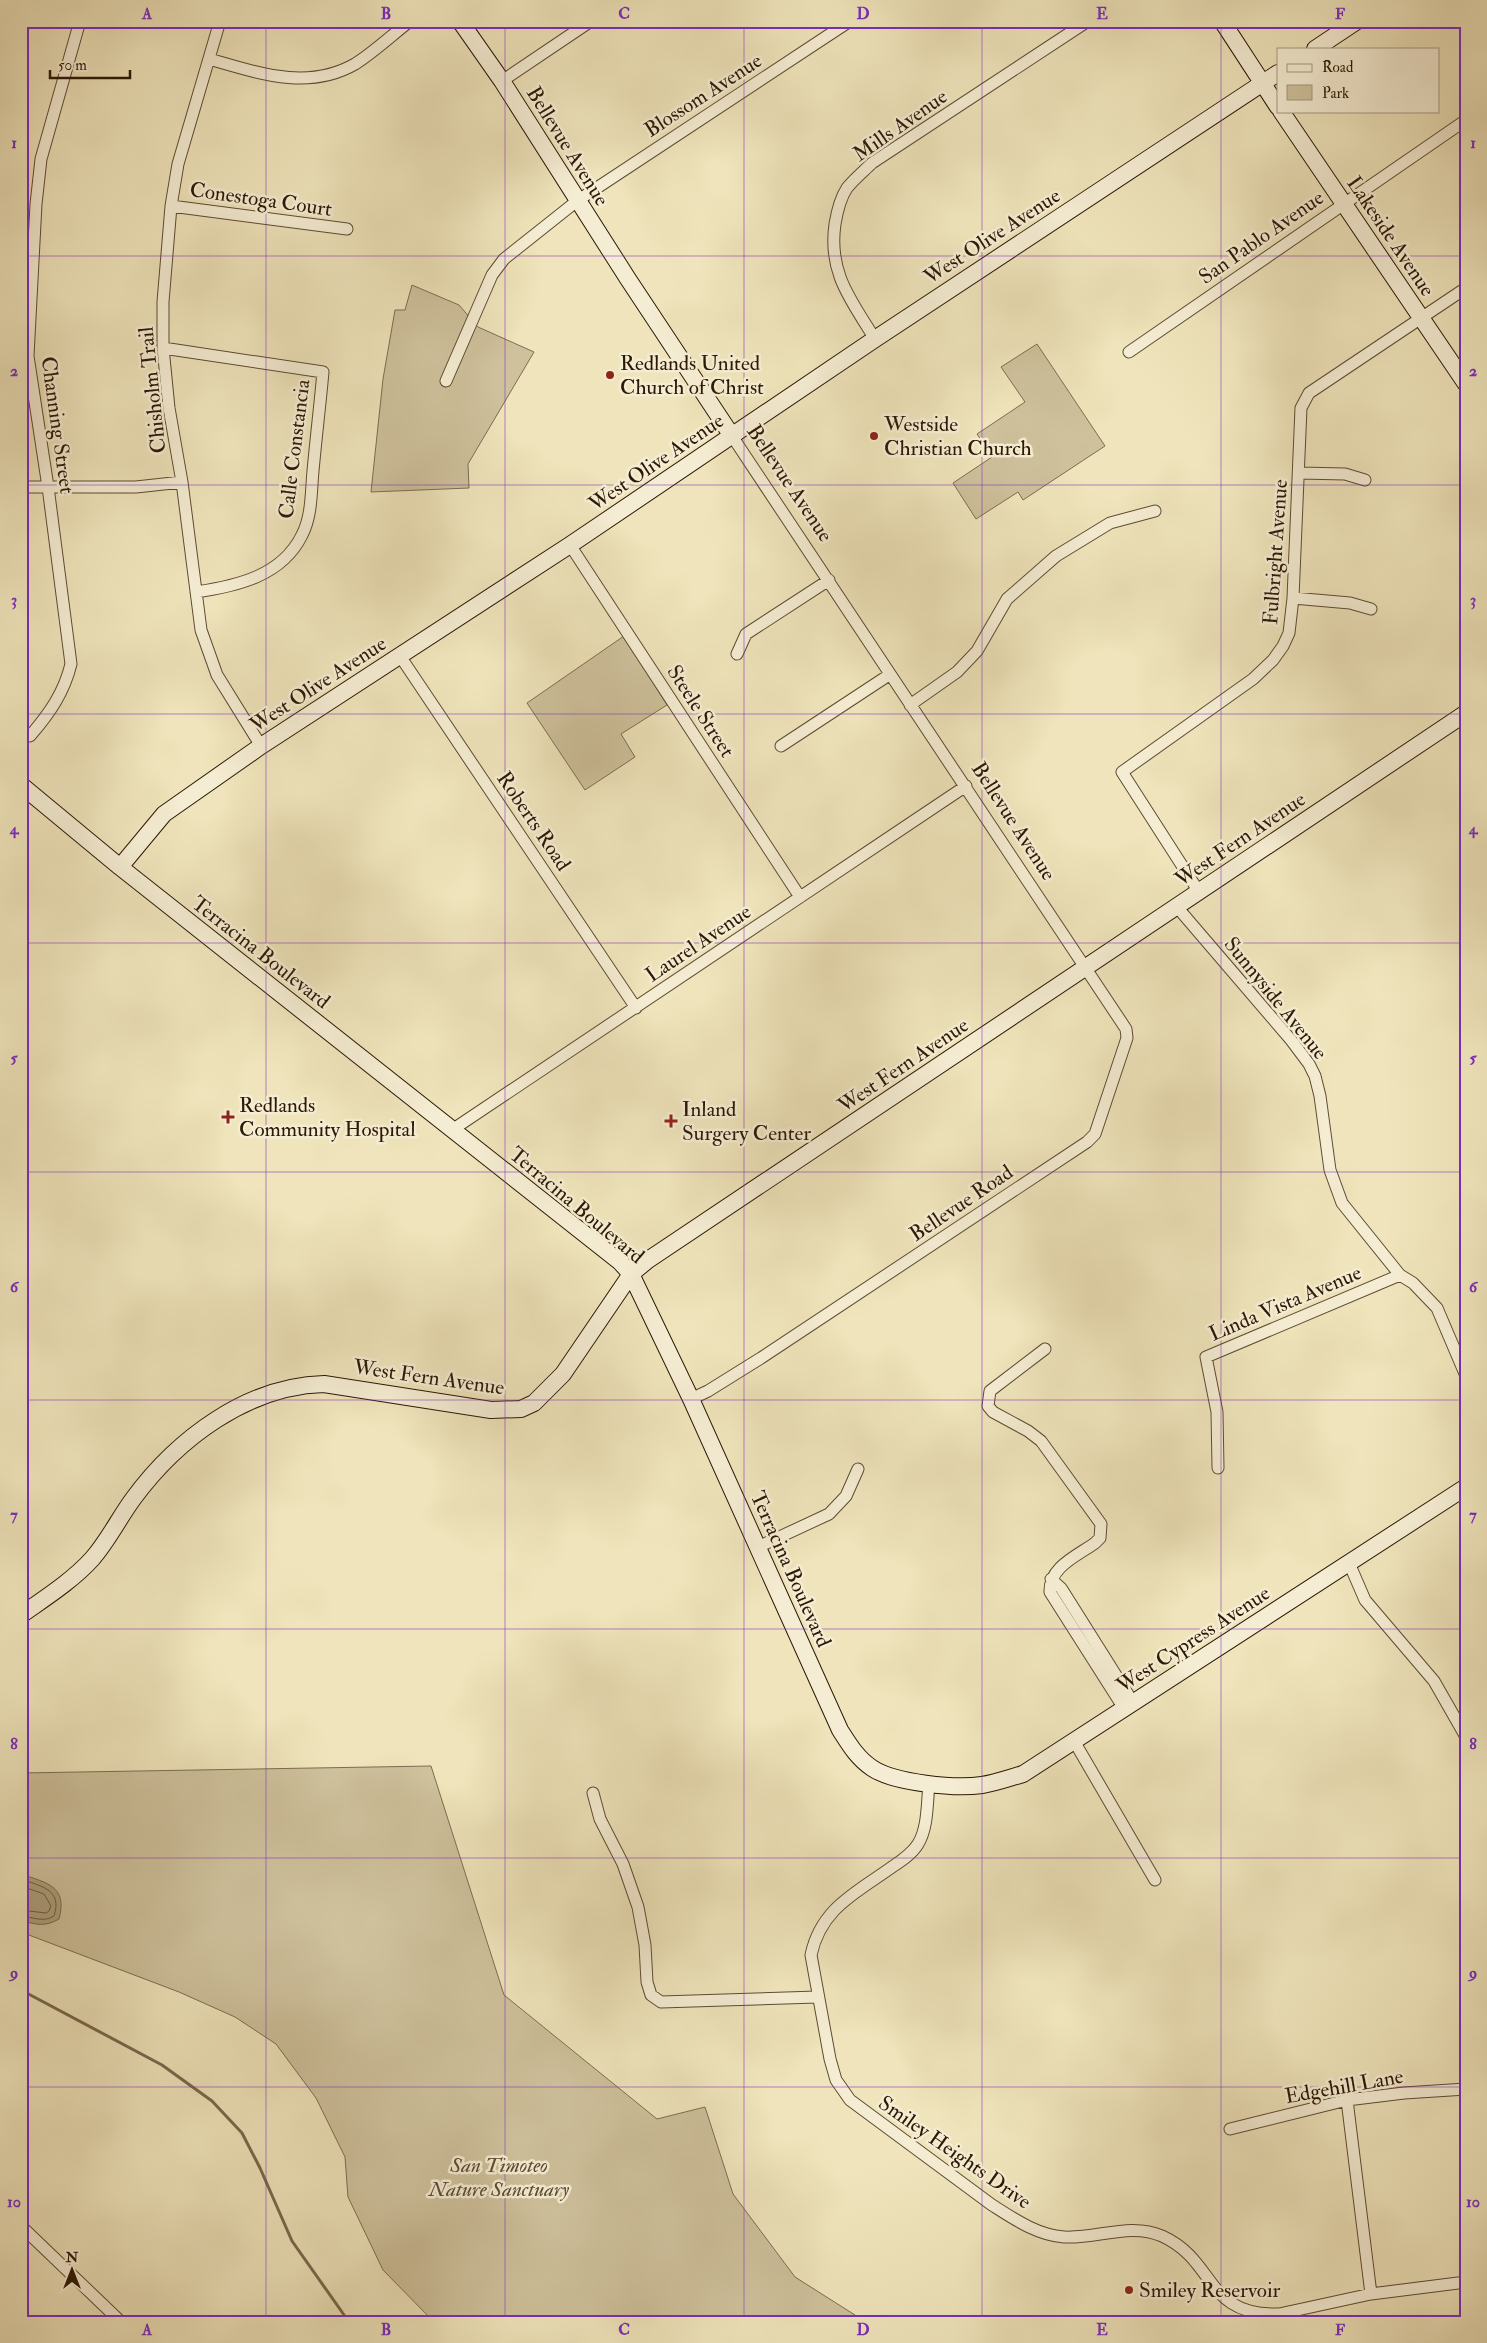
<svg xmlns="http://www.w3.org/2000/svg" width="1487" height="2343" font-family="'IM FELL Double Pica',serif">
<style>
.green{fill:#cec19c;stroke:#7d6c50}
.water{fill:#ad9f7d;stroke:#79694d}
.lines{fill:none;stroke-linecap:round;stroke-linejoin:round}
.shore{stroke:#6c5c41;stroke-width:1}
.stream{stroke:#79694d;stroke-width:3}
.street-casing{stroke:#5d4b32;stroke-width:13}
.secondary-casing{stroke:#2c1805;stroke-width:18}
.street{stroke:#f5edd3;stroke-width:11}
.secondary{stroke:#f5edd3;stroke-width:16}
.rail{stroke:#2c1805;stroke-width:3;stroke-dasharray:9 9;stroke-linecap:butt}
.grid{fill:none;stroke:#7b2cbf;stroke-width:1;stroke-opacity:0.55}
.poi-dot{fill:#8f2418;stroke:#f5edd3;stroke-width:2}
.labels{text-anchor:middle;stroke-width:5;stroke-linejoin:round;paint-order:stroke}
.street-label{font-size:21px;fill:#2c1805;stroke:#f5edd3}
.poi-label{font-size:21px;fill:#2c1805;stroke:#f5edd3;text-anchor:start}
.park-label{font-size:21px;font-style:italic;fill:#5d4b32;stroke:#f5edd3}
.neatline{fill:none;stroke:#7b2cbf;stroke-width:2}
.grid-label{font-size:16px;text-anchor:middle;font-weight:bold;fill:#7b2cbf}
</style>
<rect width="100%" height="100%" fill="#efe4bb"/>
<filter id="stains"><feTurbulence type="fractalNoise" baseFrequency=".004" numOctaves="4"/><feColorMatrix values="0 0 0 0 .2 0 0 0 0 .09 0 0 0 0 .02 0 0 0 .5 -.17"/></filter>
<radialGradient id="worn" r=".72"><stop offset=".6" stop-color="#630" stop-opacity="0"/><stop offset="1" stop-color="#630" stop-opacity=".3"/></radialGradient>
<path class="green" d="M 412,285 L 459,305 L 478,327 L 534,352 L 468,464 L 469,488 L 371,492 L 383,379 L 395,310 L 405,310 Z
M 1037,344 L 1105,446 L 1023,500 L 1018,492 L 976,519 L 953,483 L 992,457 L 977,434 L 1025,402 L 1001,367 Z
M 624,636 L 667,705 L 621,734 L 635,757 L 585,790 L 527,703 Z
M 431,1766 L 504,1995 L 657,2119 L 705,2107 L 733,2194 L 795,2277 L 866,2322 L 434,2322 L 383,2270 L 348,2197 L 345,2157 L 316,2098 L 276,2044 L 235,2017 L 179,1992 L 21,1932 L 21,1773 Z"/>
<path class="water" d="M 21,1874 C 47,1883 68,1886 59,1919 C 45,1927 36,1925 21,1920 Z"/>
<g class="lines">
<path class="shore" d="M 21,1879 C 40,1886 63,1889 54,1916 C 43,1923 34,1917 21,1916
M 21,1886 L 44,1894 L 51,1906 L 49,1911 L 46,1913 L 21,1910"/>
<path class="stream" d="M 21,1990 L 162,2065 L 212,2101 L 242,2133 L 260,2168 L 292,2241 L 349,2322"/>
<g class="street-casing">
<path id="street" d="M 220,21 L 178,164 L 171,206 L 163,302 L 163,348 L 169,408 L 182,482 L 201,630 L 217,675 L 261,746
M 209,59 C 258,73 308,91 355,64 C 374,52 392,35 410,21
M 502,81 L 591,21
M 171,206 L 347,229
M 875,339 C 851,300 828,273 835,224 C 837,212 841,197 847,188 C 854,179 864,171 872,163 L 1088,21
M 163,348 L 323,372 C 320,405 316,438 313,471 C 311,492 312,516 302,535 C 282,576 237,586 196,592
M 1129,352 L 1466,120
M 446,381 L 492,275 L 504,259 L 577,201 L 850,21
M 1300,473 L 1345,474 L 1365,480
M 21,487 L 136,487 L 182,482
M 570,545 L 800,897
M 1293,598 L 1350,603 L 1371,609
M 737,654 L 746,634 L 829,580
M 400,656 L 636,1008
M 910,705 L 957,672 L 977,651 L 1007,599 L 1056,556 L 1110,523 L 1155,511
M 30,736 C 49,714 64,693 71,664 L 48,487 L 28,356 L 36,204 L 41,159 L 80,21
M 781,746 L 889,675
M 1199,892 L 1122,772 L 1253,679 L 1273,660 L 1283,646 L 1289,633 L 1293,598 L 1301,408 L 1309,393 L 1466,288
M 1177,907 L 1291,1040 L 1309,1064 L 1315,1076 L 1320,1096 L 1330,1170 L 1342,1203 L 1400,1275 L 1413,1283 L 1437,1308 L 1466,1376
M 452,1130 L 966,786
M 1045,1349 L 990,1391 L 988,1406 L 993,1412 L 1028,1431 L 1041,1441 L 1101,1524 L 1100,1538 L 1095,1543 C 1077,1556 1049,1567 1050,1592 L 1125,1710
M 691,1399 L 708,1391 L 761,1358 L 1087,1142 L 1095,1134 L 1127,1038 L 1126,1029 L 732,436
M 1218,1468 L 1217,1412 L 1206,1357 L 1400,1275
M 758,1547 L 829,1514 L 846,1496 L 858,1469
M 1349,1563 L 1365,1600 L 1434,1681 L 1466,1737
M 1051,1579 L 1061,1588 L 1134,1704
M 1074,1741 L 1155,1880
M 929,1784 C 927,1803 928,1828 918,1844 C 912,1854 901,1861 892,1867 C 856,1893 821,1908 811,1955 L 830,2059 L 836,2080 L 850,2100 L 992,2205 C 1014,2219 1037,2235 1064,2237 C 1097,2239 1130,2222 1162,2236 C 1217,2261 1204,2316 1279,2314 L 1371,2294 L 1466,2282
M 593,1793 L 600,1819 L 623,1864 L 638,1907 L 645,1945 L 647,1982 L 651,1995 L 661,2002 L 817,1997
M 1347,2100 L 1371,2294
M 1230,2129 L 1347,2100 L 1404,2093 L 1466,2089
M 21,2226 L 121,2322"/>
</g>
<g class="secondary-casing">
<path id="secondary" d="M 460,21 L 502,81 L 628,279 L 732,436
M 1222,21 L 1278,107
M 1315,49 L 1357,21
M 1281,111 L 1466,384
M 21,785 L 120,867 L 620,1262 L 631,1274 L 691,1399 L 840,1730 C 849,1744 857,1758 872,1768 C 894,1783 956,1789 982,1785 C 995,1783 1009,1778 1023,1774 L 1466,1487
M 120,867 L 164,814 L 261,746 L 570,545 L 875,339 L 1278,73
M 21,1615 C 45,1598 72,1581 92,1559 C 108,1541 119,1518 133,1499 C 177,1439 247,1386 324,1384 L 491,1410 L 521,1409 L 534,1403 L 563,1374 L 631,1274 L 648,1260 L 1466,713"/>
</g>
<use href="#street" class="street"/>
<use href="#secondary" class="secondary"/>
<path class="rail" d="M 21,2307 L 37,2322"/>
</g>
<path class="grid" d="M 266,21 L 266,2322M 505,21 L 505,2322M 744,21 L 744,2322M 982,21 L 982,2322M 1221,21 L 1221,2322M 21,256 L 1466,256M 21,485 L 1466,485M 21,714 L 1466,714M 21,943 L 1466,943M 21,1172 L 1466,1172M 21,1400 L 1466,1400M 21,1629 L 1466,1629M 21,1858 L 1466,1858M 21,2087 L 1466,2087"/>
<g class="poi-dot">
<circle cx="610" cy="375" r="5"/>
<circle cx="874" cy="436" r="5"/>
<path d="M225.5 1109.5h5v5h5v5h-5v5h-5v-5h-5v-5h5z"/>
<path d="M668.5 1113.5h5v5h5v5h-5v5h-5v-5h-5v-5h5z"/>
<circle cx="1129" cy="2290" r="5"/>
</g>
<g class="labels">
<g class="street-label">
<text transform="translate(703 95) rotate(-33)" y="7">Blossom Avenue</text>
<text transform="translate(900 125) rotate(-35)" y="7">Mills Avenue</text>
<text transform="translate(568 146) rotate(58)" y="7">Bellevue Avenue</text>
<text transform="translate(261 199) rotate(8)" y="7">Conestoga Court</text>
<text transform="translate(992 236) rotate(-33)" y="7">West Olive Avenue</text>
<text transform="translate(1391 236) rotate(56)" y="7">Lakeside Avenue</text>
<text transform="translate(1261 237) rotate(-35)" y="7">San Pablo Avenue</text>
<text transform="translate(152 390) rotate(-96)" y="7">Chisholm Trail</text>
<text transform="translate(58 425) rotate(82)" y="7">Channing Street</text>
<text transform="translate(294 449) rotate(-83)" y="7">Calle Constancia</text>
<text transform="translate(656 462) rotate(-34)" y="7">West Olive Avenue</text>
<text transform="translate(790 483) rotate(56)" y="7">Bellevue Avenue</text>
<text transform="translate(1275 552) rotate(-86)" y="7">Fulbright Avenue</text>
<text transform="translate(318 684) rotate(-33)" y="7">West Olive Avenue</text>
<text transform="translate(701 711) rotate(57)" y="7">Steele Street</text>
<text transform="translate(534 821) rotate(56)" y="7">Roberts Road</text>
<text transform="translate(1014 821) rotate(57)" y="7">Bellevue Avenue</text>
<text transform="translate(1240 839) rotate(-34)" y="7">West Fern Avenue</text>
<text transform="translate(698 943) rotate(-34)" y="7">Laurel Avenue</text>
<text transform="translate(261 952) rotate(38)" y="7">Terracina Boulevard</text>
<text transform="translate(1276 998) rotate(51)" y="7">Sunnyside Avenue</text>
<text transform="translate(903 1065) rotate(-34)" y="7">West Fern Avenue</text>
<text transform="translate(961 1203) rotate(-34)" y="7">Bellevue Road</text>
<text transform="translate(577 1205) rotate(40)" y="7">Terracina Boulevard</text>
<text transform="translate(1285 1303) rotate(-23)" y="7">Linda Vista Avenue</text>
<text transform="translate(429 1377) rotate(8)" y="7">West Fern Avenue</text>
<text transform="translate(791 1569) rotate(66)" y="7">Terracina Boulevard</text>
<text transform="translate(1193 1639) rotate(-33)" y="7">West Cypress Avenue</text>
<text transform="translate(1344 2086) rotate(-10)" y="7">Edgehill Lane</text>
<text transform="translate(955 2152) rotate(35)" y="7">Smiley Heights Drive</text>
</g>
<g class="poi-label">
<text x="620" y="370">Redlands United<tspan x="620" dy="24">Church of Christ</tspan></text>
<text x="884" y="431">Westside<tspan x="884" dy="24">Christian Church</tspan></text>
<text x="239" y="1112">Redlands<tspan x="239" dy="24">Community Hospital</tspan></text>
<text x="682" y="1116">Inland<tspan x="682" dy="24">Surgery Center</tspan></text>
<text x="1139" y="2297">Smiley Reservoir</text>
</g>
<g class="park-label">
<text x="499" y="2172">San Timoteo<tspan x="499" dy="24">Nature Sanctuary</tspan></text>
</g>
</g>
<rect width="1487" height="2343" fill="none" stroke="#efe4bb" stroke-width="55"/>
<rect x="1277" y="48" width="162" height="65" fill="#f5edd3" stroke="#a59881"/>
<rect x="1287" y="64" width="25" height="8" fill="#f5edd3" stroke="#a59881"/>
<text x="1322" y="72" font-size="15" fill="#2c1805">Road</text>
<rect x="1287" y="85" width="25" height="15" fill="#cec19c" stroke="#a59881"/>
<text x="1322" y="98" font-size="15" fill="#2c1805">Park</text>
<g transform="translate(72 2270)" stroke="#f5edd3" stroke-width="4" paint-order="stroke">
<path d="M0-4L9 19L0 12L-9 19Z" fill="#2c1805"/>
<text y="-8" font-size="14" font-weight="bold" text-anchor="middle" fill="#2c1805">N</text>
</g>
<path d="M50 70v8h80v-8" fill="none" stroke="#2c1805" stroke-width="2.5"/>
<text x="58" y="70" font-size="15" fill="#2c1805" stroke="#f5edd3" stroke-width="4" paint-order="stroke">50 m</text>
<rect x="28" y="28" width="1432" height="2288" class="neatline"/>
<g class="grid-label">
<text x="147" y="19">A</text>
<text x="386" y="19">B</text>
<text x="624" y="19">C</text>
<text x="863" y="19">D</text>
<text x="1102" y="19">E</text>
<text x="1340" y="19">F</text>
<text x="14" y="148">1</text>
<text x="1473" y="148">1</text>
<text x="14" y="376">2</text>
<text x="1473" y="376">2</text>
<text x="14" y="605">3</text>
<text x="1473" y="605">3</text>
<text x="14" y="834">4</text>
<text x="1473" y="834">4</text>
<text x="14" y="1063">5</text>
<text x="1473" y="1063">5</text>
<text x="14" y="1292">6</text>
<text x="1473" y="1292">6</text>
<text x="14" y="1520">7</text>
<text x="1473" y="1520">7</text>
<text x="14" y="1749">8</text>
<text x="1473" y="1749">8</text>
<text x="14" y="1978">9</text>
<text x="1473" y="1978">9</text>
<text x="14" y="2207">10</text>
<text x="1473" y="2207">10</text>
<text x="147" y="2335">A</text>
<text x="386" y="2335">B</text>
<text x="624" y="2335">C</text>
<text x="863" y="2335">D</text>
<text x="1102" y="2335">E</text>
<text x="1340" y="2335">F</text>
</g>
<rect width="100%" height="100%" filter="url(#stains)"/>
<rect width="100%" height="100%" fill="url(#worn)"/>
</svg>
